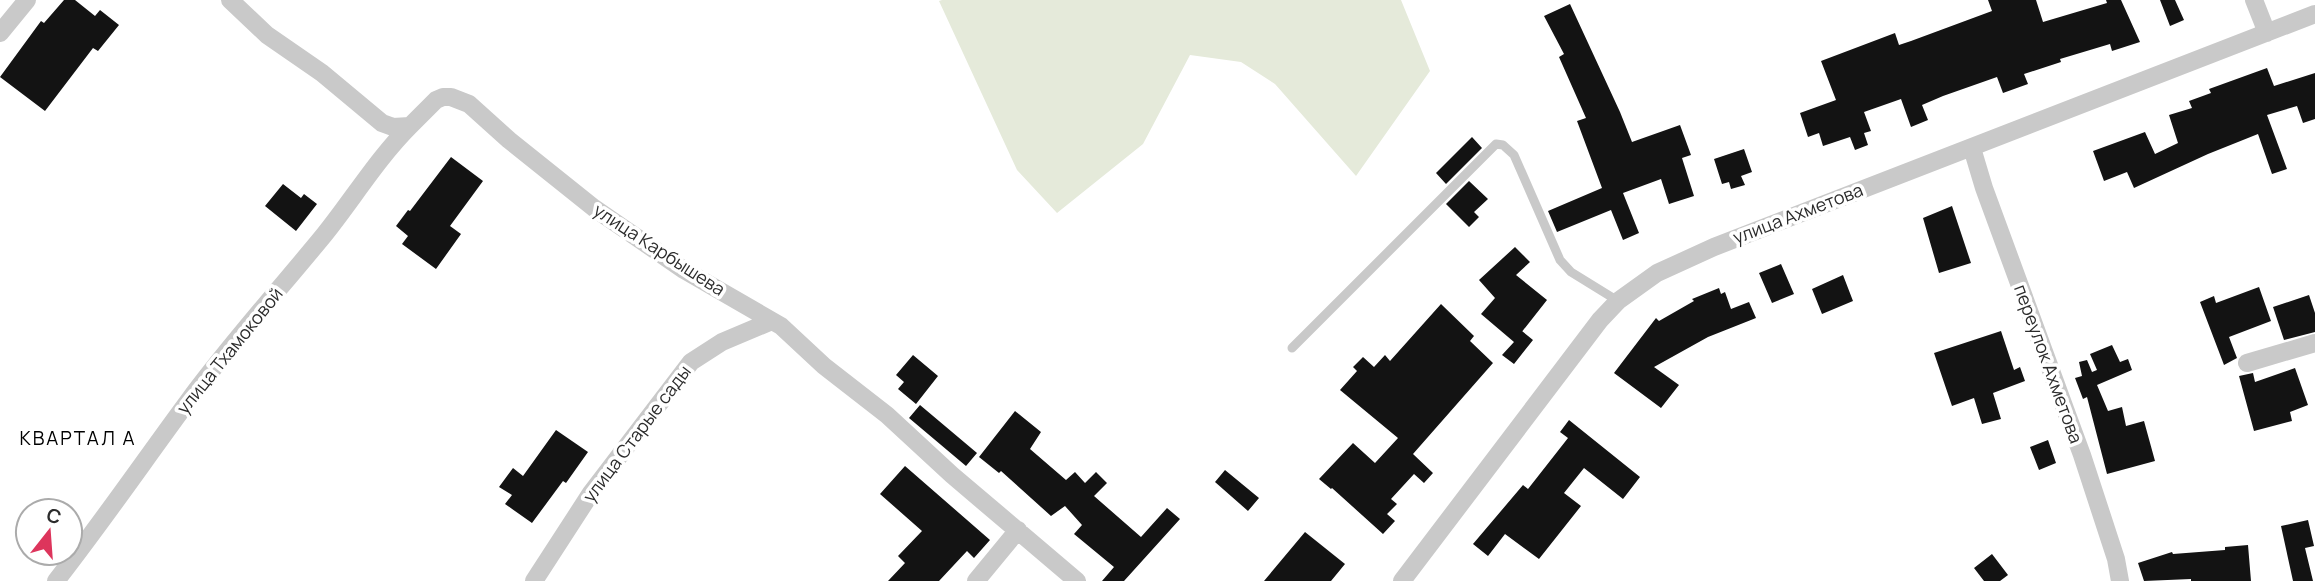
<svg xmlns="http://www.w3.org/2000/svg" width="2315" height="581" font-family="Manrope,sans-serif">
<style>
.green{fill:#e5eada}
.building{fill:#131313}
.lines{fill:none;stroke-linecap:round;stroke-linejoin:round}
.service{stroke:#c9c9c9;stroke-width:9}
.minor{stroke:#c9c9c9;stroke-width:18}
.labels{text-anchor:middle;stroke-width:7;stroke-linejoin:round;paint-order:stroke}
.street-label{font-size:18px;fill:#2c2c2c;stroke:#fff}
.neighbourhood-label{font-size:19px;letter-spacing:2px;fill:#000;stroke:#fff}
</style>
<rect width="100%" height="100%" fill="#fff"/>
<path class="green" d="M 942,0 L 1401,0 L 1430,71 L 1356,176 L 1275,84 L 1241,62 L 1190,55 L 1143,144 L 1057,213 L 1017,170 L 939,1 Z"/>
<path class="building" d="M 64,0 L 75,0 L 95,16 L 100,10 L 119,25 L 98,51 L 93,48 L 45,111 L 0,77 L 41,21 L 44,23 Z
M 1988,0 L 2036,0 L 2043,22 L 2107,3 L 2106,0 L 2121,0 L 2140,42 L 2112,51 L 2110,44 L 2060,59 L 2061,62 L 2024,74 L 2028,84 L 2003,93 L 1997,77 L 1943,96 L 1922,105 L 1928,120 L 1911,127 L 1901,99 L 1864,112 L 1871,131 L 1864,133 L 1868,145 L 1855,150 L 1850,137 L 1823,146 L 1819,133 L 1808,137 L 1800,113 L 1836,100 L 1821,61 L 1895,33 L 1899,45 L 1911,41 L 1992,11 Z
M 2160,0 L 2175,0 L 2184,20 L 2170,26 Z
M 1570,4 L 1620,112 L 1632,142 L 1680,125 L 1691,155 L 1682,158 L 1694,196 L 1669,204 L 1661,179 L 1623,193 L 1639,233 L 1623,240 L 1611,210 L 1557,232 L 1548,211 L 1602,188 L 1577,121 L 1586,118 L 1559,57 L 1564,54 L 1544,16 Z
M 2267,68 L 2274,86 L 2315,73 L 2315,119 L 2303,123 L 2297,106 L 2267,115 L 2287,169 L 2272,174 L 2258,134 L 2208,154 L 2134,188 L 2127,172 L 2104,181 L 2093,151 L 2145,132 L 2155,154 L 2178,143 L 2169,115 L 2192,108 L 2189,101 L 2211,93 L 2209,89 Z
M 1472,137 L 1482,148 L 1446,184 L 1436,173 Z
M 1744,149 L 1752,172 L 1741,176 L 1745,185 L 1731,189 L 1729,182 L 1722,184 L 1714,159 Z
M 451,157 L 483,181 L 450,226 L 461,234 L 436,269 L 402,244 L 408,236 L 396,226 L 408,210 L 410,211 Z
M 1469,181 L 1488,199 L 1474,212 L 1479,217 L 1469,227 L 1446,204 Z
M 283,184 L 301,198 L 304,194 L 317,204 L 296,231 L 265,206 Z
M 1952,206 L 1971,263 L 1939,273 L 1923,218 Z
M 1515,247 L 1530,262 L 1516,275 L 1547,300 L 1517,338 L 1522,331 L 1533,340 L 1514,364 L 1502,355 L 1514,342 L 1481,314 L 1495,298 L 1479,280 Z
M 1781,264 L 1794,294 L 1772,303 L 1759,273 Z
M 1843,275 L 1853,301 L 1822,314 L 1812,289 Z
M 2259,287 L 2271,321 L 2229,337 L 2237,358 L 2224,365 L 2200,302 L 2214,296 L 2216,303 Z
M 1719,288 L 1721,294 L 1725,292 L 1731,309 L 1749,302 L 1756,318 L 1708,337 L 1654,367 L 1679,385 L 1661,408 L 1614,373 L 1656,318 L 1659,321 L 1694,301 L 1692,299 Z
M 2309,295 L 2315,313 L 2315,332 L 2284,340 L 2273,307 Z
M 1441,304 L 1474,336 L 1470,341 L 1493,363 L 1413,454 L 1433,473 L 1424,483 L 1414,474 L 1391,499 L 1397,504 L 1387,514 L 1395,521 L 1383,534 L 1332,488 L 1331,489 L 1319,479 L 1353,443 L 1375,463 L 1398,438 L 1340,390 L 1357,371 L 1353,367 L 1363,357 L 1374,367 L 1385,355 L 1390,361 Z
M 2001,331 L 2014,370 L 2020,367 L 2025,381 L 1993,393 L 2001,419 L 1982,424 L 1974,398 L 1952,406 L 1934,353 Z
M 2112,345 L 2120,362 L 2128,359 L 2132,370 L 2097,385 L 2108,411 L 2122,407 L 2126,426 L 2144,421 L 2155,461 L 2107,474 L 2087,397 L 2083,399 L 2075,378 L 2082,376 L 2079,362 L 2087,360 L 2092,372 L 2097,370 L 2090,354 Z
M 913,355 L 938,376 L 916,404 L 898,389 L 904,382 L 896,375 Z
M 2295,368 L 2308,405 L 2290,412 L 2292,421 L 2254,431 L 2239,376 L 2253,373 L 2255,382 Z
M 920,405 L 977,453 L 966,466 L 909,418 Z
M 1015,411 L 1041,432 L 1030,449 L 1066,480 L 1075,472 L 1085,483 L 1096,472 L 1107,483 L 1094,496 L 1141,537 L 1167,508 L 1180,519 L 1124,581 L 1102,581 L 1114,567 L 1074,534 L 1082,525 L 1065,506 L 1051,516 L 1001,471 L 999,473 L 979,457 Z
M 1569,420 L 1640,477 L 1623,499 L 1584,468 L 1564,493 L 1581,506 L 1539,559 L 1505,534 L 1488,556 L 1473,544 L 1523,485 L 1528,489 L 1568,438 L 1560,432 Z
M 556,430 L 588,452 L 566,483 L 563,481 L 532,523 L 505,504 L 512,495 L 499,487 L 513,468 L 523,476 Z
M 2048,440 L 2056,463 L 2039,470 L 2030,447 Z
M 905,466 L 990,540 L 974,558 L 967,551 L 939,581 L 888,581 L 905,563 L 898,556 L 922,531 L 880,494 Z
M 1225,470 L 1259,498 L 1248,511 L 1215,482 Z
M 2308,520 L 2314,546 L 2305,548 L 2313,581 L 2293,581 L 2281,526 Z
M 1305,532 L 1345,564 L 1331,581 L 1264,581 Z
M 2248,545 L 2251,581 L 2191,581 L 2191,579 L 2144,581 L 2138,563 L 2172,552 L 2173,554 L 2225,550 L 2225,547 Z
M 1992,554 L 2008,575 L 2000,581 L 1984,581 L 1974,568 Z"/>
<g class="lines">
<path class="service" d="M 1292,348 L 1496,144 L 1503,145 L 1514,155 L 1560,260 L 1571,272 L 1618,301"/>
<path class="minor" d="M 230,0 L 267,35 L 322,73 L 382,123 L 393,127 L 410,126 L 436,100 L 443,97 L 451,97 L 469,104 L 509,140 L 594,208 L 684,270 L 781,326 L 824,366 L 887,415 L 952,475 L 1077,581
M 2254,0 L 2267,33
M 0,33 L 27,0
M 1972,148 L 1984,188 L 2082,455 L 2116,559 L 2120,581
M 2247,363 L 2315,343
M 56,581 C 102,522 144,461 189,400 C 231,343 279,290 324,235 C 353,199 377,159 410,126
M 534,581 L 591,493 L 691,362 L 722,342 L 772,321
M 976,581 L 1018,530
M 1402,581 L 1600,320 L 1618,301 L 1657,273 L 1714,247 L 2315,14"/>
</g>
<g class="labels">
<g class="street-label">
<text transform="translate(1798 214) rotate(-21)" y="6">улица Ахметова</text>
<text transform="translate(659 250) rotate(33)" y="6">улица Карбышева</text>
<text transform="translate(230 351) rotate(-51)" y="6">улица Тхамоковой</text>
<text transform="translate(2048 364) rotate(70)" y="6">переулок Ахметова</text>
<text transform="translate(637 434) rotate(-53)" y="6">улица Старые сады</text>
</g>
<g class="neighbourhood-label">
<text x="78" y="445">КВАРТАЛ А</text>
</g>
</g>
<g transform="translate(49 532) rotate(17)"><circle r="33" fill="#ffffff" stroke="#ababab" stroke-width="2"/>
<path d="M0-5L12 26L0 18L-12 26Z" fill="#dd355c"/>
<text y="-10" font-size="19" font-weight="bold" text-anchor="middle" fill="#2c2c2c">С</text>
</g>
</svg>
